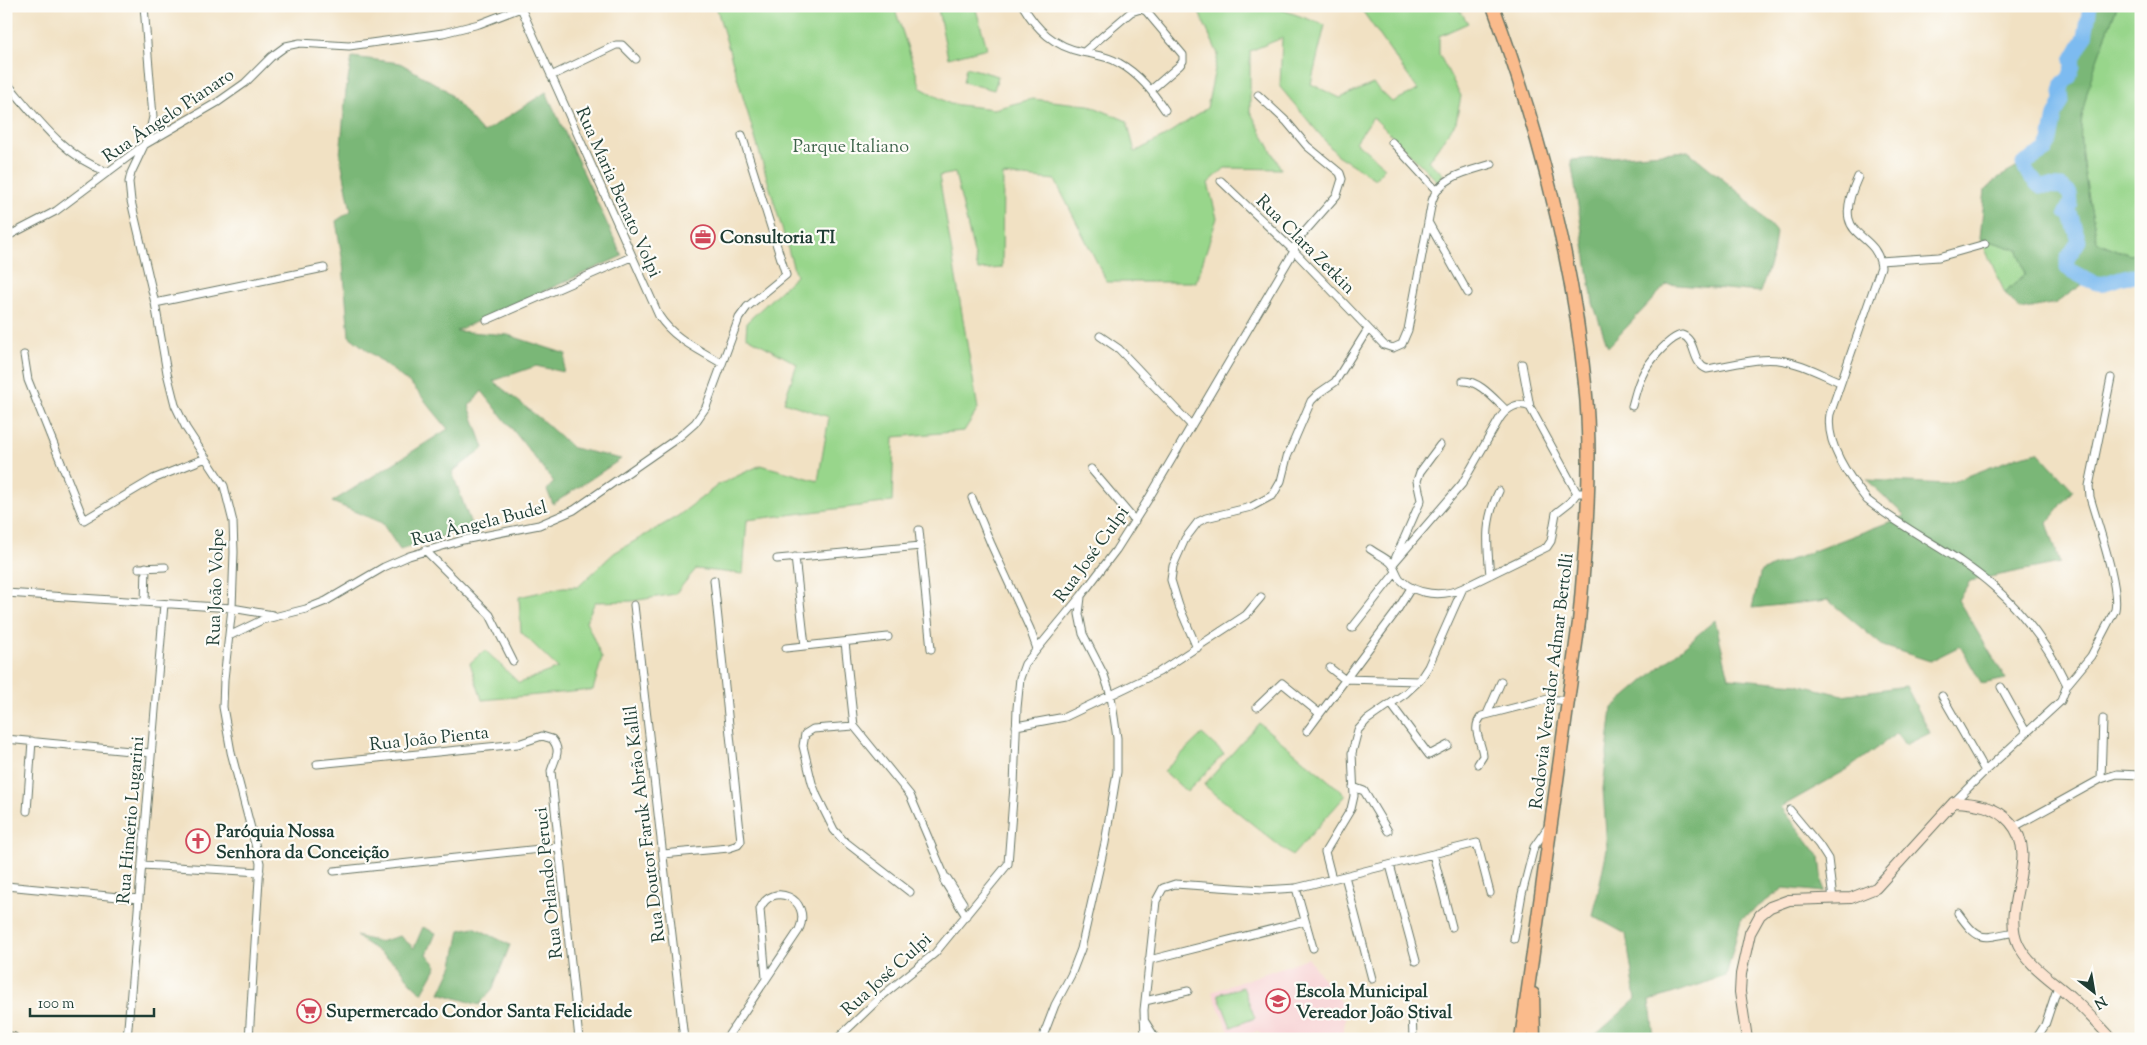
<svg xmlns="http://www.w3.org/2000/svg" width="2147" height="1045" font-family="'Sorts Mill Goudy',serif">
<style>
.built{fill:#f7cfd2}
.green{fill:#98d68b;stroke:#5c8a60}
.forest{fill:#7ab777;stroke:#4c7a56}
.lines{fill:none;stroke-linecap:round;stroke-linejoin:round}
.river{stroke:#7dbbf0;stroke-width:15}
.street-casing{stroke:#687666;stroke-width:9}
.secondary-casing{stroke:#687666;stroke-width:12}
.primary-casing{stroke:#687666;stroke-width:14}
.highway-casing{stroke:#687666;stroke-width:15}
.street{stroke:#fff;stroke-width:7}
.secondary{stroke:#fde4d1;stroke-width:10}
.primary{stroke:#fabb8c;stroke-width:11}
.highway{stroke:#fabb8c;stroke-width:12}
.labels{text-anchor:middle;stroke-width:4.5;stroke-linejoin:round;paint-order:stroke}
.street-label{font-size:18px;fill:#1f3d34;stroke:#fdfcf7}
.park-label{font-size:18px;fill:#3d634a;stroke:#fdfcf7}
.poi-label{font-size:18px;font-weight:bold;fill:#1f3d34;stroke:#fdfcf7;text-anchor:start}
</style>
<rect width="100%" height="100%" fill="#fdfcf7"/>
<filter id="ink" filterUnits="userSpaceOnUse"><feTurbulence type="fractalNoise" baseFrequency=".02" numOctaves="2"/><feDisplacementMap in="SourceGraphic" scale="10" xChannelSelector="R" yChannelSelector="G"/><feConvolveMatrix kernelMatrix="1 2 1 2 8 2 1 2 1" color-interpolation-filters="sRGB"/></filter>
<filter id="wash" filterUnits="userSpaceOnUse"><feTurbulence type="fractalNoise" baseFrequency=".0096" numOctaves="4" result="noise"/><feDisplacementMap in="SourceGraphic" scale="20" xChannelSelector="R" yChannelSelector="G"/><feGaussianBlur stdDeviation="1.12" result="paint"/><feColorMatrix in="noise" values="0 0 0 0 0 0 0 0 0 0 0 0 0 0 0 0 0 1.4 0 .05"/><feComposite in="paint" operator="in"/></filter>
<g filter="url(#wash)">
<rect width="100%" height="100%" fill="#f1e1c3"/>
<path class="built" d="M 1308,958 L 1346,1010 L 1343,1039 L 1264,1039 L 1258,1031 L 1240,1039 L 1232,1039 L 1212,992 Z"/>
<path class="green" d="M 716,6 L 894,6 L 921,88 L 950,104 L 994,109 L 1032,99 L 1089,105 L 1127,121 L 1135,152 L 1167,135 L 1207,108 L 1218,54 L 1196,6 L 1279,6 L 1280,9 L 1325,25 L 1311,84 L 1340,98 L 1373,84 L 1392,102 L 1418,90 L 1359,6 L 1457,6 L 1468,23 L 1439,36 L 1439,54 L 1461,96 L 1456,122 L 1428,161 L 1443,174 L 1439,183 L 1373,117 L 1356,142 L 1385,167 L 1375,179 L 1337,155 L 1280,87 L 1282,38 L 1250,51 L 1250,111 L 1281,169 L 1225,168 L 1208,183 L 1217,218 L 1196,282 L 1107,282 L 1055,180 L 1003,175 L 1002,268 L 978,270 L 955,173 L 939,176 L 978,409 L 964,431 L 894,437 L 892,502 L 747,520 L 743,574 L 696,569 L 675,594 L 633,601 L 595,602 L 586,621 L 602,658 L 593,690 L 482,700 L 470,663 L 485,650 L 519,683 L 558,668 L 521,632 L 519,597 L 563,587 L 578,587 L 614,553 L 678,516 L 718,485 L 761,465 L 818,481 L 829,417 L 784,402 L 797,364 L 746,336 L 747,322 L 796,276 Z
M 954,6 L 975,6 L 987,48 L 948,58 L 938,9 Z
M 2117,6 L 2141,6 L 2141,252 L 2130,255 L 2097,242 C 2092,209 2078,155 2081,124 C 2085,83 2103,44 2117,6 Z
M 966,67 L 998,76 L 994,90 L 963,82 Z
M 1980,238 L 2018,250 L 2025,274 L 2005,293 Z
M 1259,723 L 1346,795 L 1292,856 L 1204,785 Z
M 1202,734 L 1224,754 L 1187,792 L 1164,771 Z
M 1243,987 L 1255,1018 L 1231,1027 L 1218,994 Z
M 728,1034 L 725,1039 L 689,1039 L 689,1037 Z"/>
<path class="forest" d="M 2088,6 L 2117,6 C 2103,44 2086,83 2081,124 C 2078,155 2092,209 2097,242 L 2130,255 L 2141,252 L 2141,267 L 2131,274 L 2086,282 L 2056,303 L 2020,310 L 2005,293 L 2025,274 L 2018,250 L 1980,238 L 1985,190 L 1998,178 L 2034,158 L 2046,143 L 2082,34 Z
M 352,57 L 400,63 L 446,90 L 483,133 L 546,92 L 622,256 L 456,331 L 508,335 L 566,354 L 563,372 L 536,366 L 493,381 L 543,421 L 573,448 L 621,459 L 553,504 L 547,490 L 554,482 L 482,391 L 469,406 L 484,448 L 452,472 L 472,527 L 400,550 L 382,523 L 332,502 L 448,429 L 413,386 L 349,336 L 343,263 L 336,221 L 351,211 L 340,155 L 346,91 Z
M 1688,151 L 1742,195 L 1776,232 L 1773,255 L 1760,292 L 1667,284 L 1608,347 L 1593,303 L 1571,160 Z
M 2038,452 L 2073,490 L 2047,523 L 2060,563 L 1970,581 L 1958,600 L 2006,679 L 1982,684 L 1960,646 L 1930,661 L 1883,646 L 1828,600 L 1752,608 L 1761,571 L 1905,516 L 1867,480 L 1947,484 L 2017,457 Z
M 1715,620 L 1729,678 L 1797,684 L 1842,695 L 1906,686 L 1930,733 L 1905,745 L 1897,733 L 1848,769 L 1781,807 L 1820,857 L 1824,892 L 1784,888 L 1741,919 L 1726,976 L 1650,1001 L 1654,1039 L 1591,1039 L 1636,999 L 1626,934 L 1593,916 L 1607,849 L 1603,789 L 1612,708 Z
M 423,927 L 436,933 L 427,954 L 437,966 L 422,993 L 411,983 L 399,966 L 356,936 L 379,942 L 400,936 L 414,948 Z
M 474,927 L 510,945 L 493,988 L 479,1005 L 440,993 L 453,965 L 460,930 Z"/>
<g class="lines">
<path class="river" d="M 2090,6 L 2085,37 L 2072,60 L 2073,66 L 2069,78 L 2063,83 L 2061,91 L 2062,101 L 2055,115 L 2050,141 L 2045,151 L 2023,164 L 2028,174 L 2039,186 L 2062,187 L 2070,194 L 2071,203 L 2066,212 L 2071,216 L 2079,241 L 2067,259 L 2067,268 C 2074,273 2089,281 2097,283 C 2110,286 2123,271 2141,278"/>
</g>
</g>
<g filter="url(#ink)">
<g class="lines">
<g class="street-casing">
<path id="street" d="M 144,6 L 153,117 L 149,135 L 131,173 L 129,182 L 131,201 L 155,303 L 167,373 L 175,405 L 186,428 L 224,486 L 233,522 L 234,552 L 232,608 L 224,679 L 223,707 L 231,752 L 260,863 L 249,1039
M 1023,6 C 1037,30 1054,46 1082,52 C 1095,55 1108,56 1119,63 C 1139,74 1152,91 1165,110
M 521,8 L 659,316 C 674,339 698,349 721,363
M 1084,52 L 1131,12 L 1141,9 L 1146,11 L 1183,55 L 1183,61 L 1180,65 L 1151,90
M 551,76 L 616,45 L 622,45 L 636,59
M 6,82 C 35,116 65,158 108,172
M 1392,142 L 1436,190
M 1858,177 C 1828,243 1876,227 1881,267 L 1830,414 C 1825,444 1849,477 1867,500 C 1907,532 1956,553 1994,587 C 2026,615 2049,647 2067,685
M 1221,181 L 1294,251 L 1384,345 L 1393,348 L 1402,344 L 1408,330 L 1432,201 C 1439,176 1470,171 1492,164
M 1428,222 L 1468,293
M 6,237 L 56,211 L 144,145 L 218,102 L 245,83 L 271,57 L 286,46 L 300,43 L 349,46 L 443,33 L 479,24 L 526,6
M 1880,261 L 1939,257 L 1985,244
M 155,303 L 324,268
M 487,320 L 631,257
M 1100,336 L 1119,349 L 1191,425
M 24,355 L 28,380 L 84,520 L 153,479 L 206,458
M 1522,364 L 1530,407
M 1463,381 C 1479,380 1495,400 1506,410
M 1632,406 C 1635,396 1637,385 1642,376 C 1647,364 1669,337 1682,335 C 1697,340 1691,363 1707,369 C 1733,365 1759,356 1785,361 C 1804,364 1823,375 1840,382
M 1091,469 L 1135,521
M 972,498 L 991,544 L 1030,629 L 1037,649
M 919,530 L 931,649
M 1370,549 C 1377,554 1384,557 1390,562 C 1395,566 1396,574 1400,579 C 1416,596 1444,597 1463,588
M 425,550 L 490,615 L 513,661
M 795,557 L 805,646
M 777,559 L 921,546
M 1395,559 L 1421,500 L 1417,481 L 1420,472 L 1440,445
M 1393,564 L 1462,484 L 1500,418 C 1507,408 1518,401 1530,407 L 1577,493
M 139,568 L 165,567
M 1490,575 C 1487,543 1484,521 1499,491
M 6,593 L 232,608 L 273,615
M 145,602 L 146,567
M 634,605 L 684,1039
M 1352,628 L 1396,572
M 229,636 L 262,620 L 306,609 L 326,601 L 384,567 L 409,556 L 463,540 L 539,525 L 574,510 L 679,437 L 695,423 L 706,407 L 739,318 L 747,307 L 786,275 L 742,135
M 845,642 L 854,726 L 910,795 L 945,877 L 944,881 L 966,916
M 786,648 L 888,637
M 1197,648 L 1179,606 L 1171,580 L 1173,566 L 1185,539 L 1198,522 L 1206,518 L 1251,507 L 1273,495 L 1281,481 L 1287,457 L 1311,401 L 1319,393 L 1335,382 L 1368,329
M 1330,668 L 1344,679 L 1419,681
M 2001,687 L 2026,732
M 1942,696 L 1985,771
M 1391,704 L 1429,755 L 1448,745
M 1257,707 L 1282,683 L 1319,713
M 1487,714 L 1501,682
M 854,726 L 813,729 L 805,734 L 803,746 L 812,783 L 817,796 L 834,830 L 843,840 L 910,892
M 1016,726 L 1065,717 L 1159,672 L 1246,615 L 1261,597
M 1307,731 L 1396,612 L 1411,588
M 6,739 L 151,753
M 317,764 L 518,744 L 542,736 L 552,739 C 562,751 555,758 551,771 L 579,1039
M 1478,764 L 1483,756 C 1482,742 1470,728 1482,716 L 1548,699 L 1569,701
M 2101,779 L 2103,719
M 1353,787 L 1364,791 L 1388,831
M 1954,802 L 1985,771 L 2061,701 L 2067,685 L 2091,656 L 2115,610 C 2120,586 2097,523 2090,497 L 2089,486 L 2111,378
M 1790,810 L 1819,845 L 1828,859 L 1833,899
M 27,811 L 32,741
M 2014,827 L 2101,779 L 2117,774 L 2141,775
M 663,854 L 729,848 L 738,845 L 741,841 L 714,580
M 1433,854 L 1452,927
M 142,865 L 260,872
M 1390,865 L 1416,961
M 334,871 L 559,847
M 1345,876 L 1372,979
M 947,878 L 963,903
M 1332,879 L 1325,852 L 1351,809 L 1354,796 L 1352,753 L 1358,730 L 1367,720 L 1406,693 L 1419,681 L 1428,667 L 1463,588 L 1547,547 L 1551,541 L 1556,513 L 1570,502 L 1577,493 L 1587,493
M 6,886 L 139,899
M 1296,888 L 1313,948
M 1958,913 C 1979,942 1980,939 2014,932
M 1514,939 L 1522,894 L 1534,847 L 1548,827
M 1149,960 L 1305,921
M 1145,1001 L 1188,991
M 1412,1011 L 1413,1039
M 1144,1020 L 1156,1039
M 127,1039 L 164,604
M 726,1039 L 799,930 C 813,898 771,881 760,909 L 766,978
M 837,1039 L 882,996 L 935,953 L 1008,864 L 1014,786 L 1017,708 L 1020,678 L 1025,664 L 1081,596 L 1116,550 L 1149,498 L 1294,251 L 1296,244 L 1301,236 L 1337,195 L 1342,179 L 1340,173 L 1307,146 L 1287,122 L 1258,95
M 1042,1039 L 1055,1005 L 1071,975 L 1081,949 L 1105,843 L 1117,772 L 1117,738 L 1111,696 L 1104,675 L 1083,634 L 1079,614 L 1081,597
M 1145,1039 L 1144,1010 L 1156,901 L 1163,888 L 1175,884 L 1263,890 L 1296,888 L 1477,843 L 1490,893
M 2036,1039 L 2045,1025 L 2058,986"/>
</g>
<g class="secondary-casing">
<path id="secondary" d="M 1747,1039 L 1740,992 L 1741,974 L 1750,933 L 1760,915 L 1770,907 L 1789,900 L 1851,898 L 1876,888 L 1954,802 C 1975,803 1996,806 2010,822 C 2042,858 2000,904 2018,944 C 2029,967 2054,981 2072,998 C 2086,1011 2099,1025 2112,1039"/>
</g>
<g class="primary-casing">
<path id="primary" d="M 6,1038 L 13,1039"/>
</g>
<g class="highway-casing">
<path id="highway" d="M 1493,6 C 1538,128 1572,254 1585,384 C 1593,462 1586,543 1579,622 L 1521,1039
M 1533,994 L 1534,1039"/>
</g>
<use href="#street" class="street"/>
<use href="#secondary" class="secondary"/>
<use href="#primary" class="primary"/>
<use href="#highway" class="highway"/>
</g>
</g>
<defs>
<g id="office-ring" transform="scale(1.25)"><circle r="9.5" fill="#fdfcf7" stroke="#d1495b" stroke-width="1.5"/><path d="M-6-3h4V-5.5h4V-3h4V5H-6ZM-1-4.5V-3h2v-1.5ZM-6 0V1H6V0Z" fill="#d1495b"/></g>
<g id="church-ring" transform="scale(1.25)"><circle r="9.5" fill="#fdfcf7" stroke="#d1495b" stroke-width="1.5"/><path d="M-1.2-6h2.4v3.5h3.3v2.4h-3.3V6h-2.4V-.1h-3.3v-2.4h3.3Z" fill="#d1495b"/></g>
<g id="school-ring" transform="scale(1.25)"><circle r="9.5" fill="#fdfcf7" stroke="#d1495b" stroke-width="1.5"/><path d="M0-5L7-2L0 1L-7-2ZM-4 1L0 2.5L4 1V4Q0 6-4 4Z" fill="#d1495b"/></g>
<g id="supermarket-ring" transform="scale(1.25)"><circle r="9.5" fill="#fdfcf7" stroke="#d1495b" stroke-width="1.5"/><path d="M-6-5.5h2.5l.6 2H6L4.5 2H-2.5L-4.4-4H-6ZM-1.5 3.2a1.3 1.3 0 1 0 .1 0ZM3 3.2a1.3 1.3 0 1 0 .1 0Z" fill="#d1495b"/></g>
</defs>
<g fill-rule="evenodd">
<use href="#office-ring" x="703" y="237"/>
<use href="#church-ring" x="198" y="841"/>
<use href="#school-ring" x="1278" y="1001"/>
<use href="#supermarket-ring" x="309" y="1011"/>
</g>
<g class="labels">
<g class="street-label">
<text transform="translate(168 115) rotate(-34)" y="6">Rua Ângelo Pianaro</text>
<text transform="translate(619 192) rotate(66)" y="6">Rua Maria Benato Volpi</text>
<text transform="translate(1306 244) rotate(45)" y="6">Rua Clara Zetkin</text>
<text transform="translate(479 523) rotate(-14)" y="6">Rua Ângela Budel</text>
<text transform="translate(1091 554) rotate(-54)" y="6">Rua José Culpi</text>
<text transform="translate(215 587) rotate(-88)" y="6">Rua João Volpe</text>
<text transform="translate(1551 681) rotate(-83)" y="6">Rodovia Vereador Admar Bertolli</text>
<text transform="translate(429 738) rotate(-6)" y="6">Rua João Pienta</text>
<text transform="translate(130 820) rotate(-85)" y="6">Rua Himério Lugarini</text>
<text transform="translate(644 824) rotate(-97)" y="6">Rua Doutor Faruk Abrão Kallil</text>
<text transform="translate(548 883) rotate(-96)" y="6">Rua Orlando Peruci</text>
<text transform="translate(886 974) rotate(-42)" y="6">Rua José Culpi</text>
</g>
<g class="park-label">
<text x="851" y="152">Parque Italiano</text>
</g>
<g class="poi-label">
<text x="720" y="243">Consultoria TI</text>
<text x="216" y="837">Paróquia Nossa<tspan x="216" dy="21">Senhora da Conceição</tspan></text>
<text x="1296" y="997">Escola Municipal<tspan x="1296" dy="21">Vereador João Stival</tspan></text>
<text x="326" y="1017">Supermercado Condor Santa Felicidade</text>
</g>
</g>
<rect width="2147" height="1045" fill="none" stroke="#fdfcf7" stroke-width="25"/>
<g transform="translate(2094 992) rotate(149)" stroke="#fdfcf7" stroke-width="4" paint-order="stroke">
<path d="M0-4L9 19L0 12L-9 19Z" fill="#1f3d34"/>
<text y="-8" font-size="14" font-weight="bold" text-anchor="middle" fill="#1f3d34">N</text>
</g>
<path d="M30 1008v8h124v-8" fill="none" stroke="#1f3d34" stroke-width="2.5"/>
<text x="38" y="1008" font-size="15" fill="#1f3d34" stroke="#fdfcf7" stroke-width="4" paint-order="stroke">100 m</text>
</svg>
